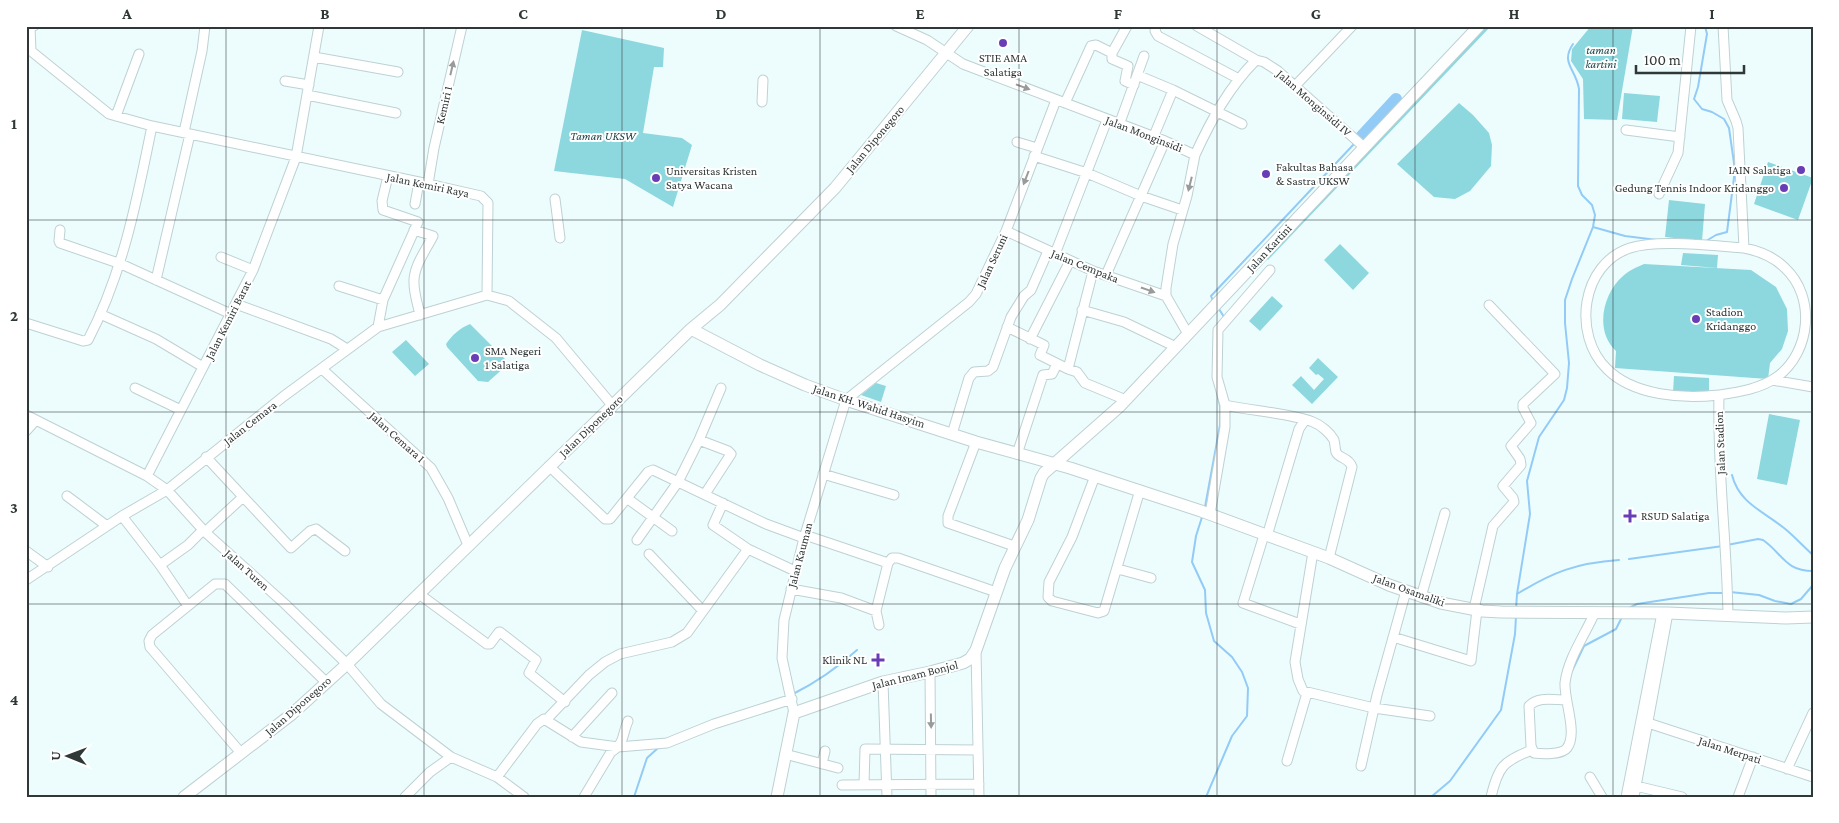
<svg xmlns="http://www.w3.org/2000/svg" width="1839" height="823" font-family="'Crimson Pro',serif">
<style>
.green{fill:#8dd7df}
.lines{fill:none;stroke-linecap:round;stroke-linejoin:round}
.stream{stroke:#92cbf6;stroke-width:2}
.river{stroke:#92cbf6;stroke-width:12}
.minor-casing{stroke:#bed1d3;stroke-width:11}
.major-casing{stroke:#bed1d3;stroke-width:13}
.minor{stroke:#fff;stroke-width:9}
.major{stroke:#fff;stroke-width:11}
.oneway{fill:#979b9b}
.grid{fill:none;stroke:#2f3737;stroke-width:1;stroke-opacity:0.55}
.poi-dot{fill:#693db5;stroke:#fff;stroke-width:2}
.labels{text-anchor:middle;stroke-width:4;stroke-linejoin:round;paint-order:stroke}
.park-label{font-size:12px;font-style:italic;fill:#1c4549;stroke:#fff}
.poi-label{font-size:12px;fill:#2f3737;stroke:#fff;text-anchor:start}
.street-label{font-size:12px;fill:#2f3737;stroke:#fff}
.neatline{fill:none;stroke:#2f3737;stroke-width:2}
.grid-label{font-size:16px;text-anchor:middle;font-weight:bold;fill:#2f3737}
</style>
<rect width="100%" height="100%" fill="#edfdfe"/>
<path class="green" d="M 1482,26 L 1491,26 L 1268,260 L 1265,256 Z
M 1591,26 L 1633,26 L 1617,120 L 1584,119 L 1583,79 L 1571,61 L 1572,49 Z
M 582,30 L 664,48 L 663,67 L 654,67 L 643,133 L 682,138 L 692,145 L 673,207 L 625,179 L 554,171 Z
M 1624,93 L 1660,96 L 1657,122 L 1622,119 Z
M 1459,103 L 1473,115 L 1489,133 L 1492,145 L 1491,166 L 1470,191 L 1455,199 L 1434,197 L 1397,164 Z
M 1768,162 L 1813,178 L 1798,220 L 1754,204 Z
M 1669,200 L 1705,204 L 1702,241 L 1665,237 Z
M 1340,244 L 1369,273 L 1353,290 L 1324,260 Z
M 1683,253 L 1718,255 L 1717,268 L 1681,265 Z
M 1644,264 L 1751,270 L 1776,287 L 1787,309 L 1788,331 L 1782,349 L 1770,363 L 1768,379 L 1615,368 L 1616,351 C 1594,331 1603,293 1623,276 C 1628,271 1637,267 1644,264 Z
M 1272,296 L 1283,306 L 1260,331 L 1249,321 Z
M 470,324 L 506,360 L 506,366 L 488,382 L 478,381 L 447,347 L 446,344 C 452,335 460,328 470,324 Z
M 406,340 L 429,364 L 415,376 L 392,352 Z
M 1318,358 L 1338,377 L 1312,404 L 1292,385 L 1301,376 L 1314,390 L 1324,379 L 1318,374 L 1316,375 L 1309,368 Z
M 1674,376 L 1709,378 L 1709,394 L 1673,392 Z
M 876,383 L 886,386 L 881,402 L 861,395 Z
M 1769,414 L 1800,420 L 1787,485 L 1757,479 Z"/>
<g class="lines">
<path class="stream" d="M 1705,26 L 1707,34 L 1698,87 L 1694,99 L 1702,109 L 1712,112 L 1724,119 L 1729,128 L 1735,170 L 1727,232 L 1716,235 L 1706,241
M 1593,227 L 1625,236 L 1657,240
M 1213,301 L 1211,296 L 1354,144
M 1219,309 L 1224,317
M 1732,475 C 1739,503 1763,511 1784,528 C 1794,536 1803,546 1813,555
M 1205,507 L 1220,425 L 1220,406 L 1217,391
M 1202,517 L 1196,536 L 1192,562 L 1205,590 L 1206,613 L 1214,641 L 1232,657 L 1242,672 L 1248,688 L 1247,716 L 1232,736 L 1206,797
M 1727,545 L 1758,539 L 1763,540 C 1783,554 1785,571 1813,571
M 1629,559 L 1723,546
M 1730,592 L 1759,595 L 1775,601 L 1791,604 L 1801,599 L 1813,585
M 1517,594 C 1553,572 1576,563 1619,560
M 1629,608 L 1637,604 L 1709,593 L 1725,593
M 1516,609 L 1517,594 L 1530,514 L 1527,481 L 1539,437 L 1564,400 L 1567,388 L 1569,363 L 1565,323 L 1565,300 L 1572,279 L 1593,227 L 1595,215 L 1592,205 L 1582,195 L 1578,186 L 1579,89 C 1576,69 1560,63 1573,44
M 1572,671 L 1584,646 L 1616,629 L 1622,617
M 793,694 C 817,682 837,668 857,650
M 634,797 L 647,758 L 658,748
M 1431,797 L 1450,781 L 1501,710 L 1515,634 L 1516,616"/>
<path class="river" d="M 1358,140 L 1396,99"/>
<g class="minor-casing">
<path id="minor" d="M 896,26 L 927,40 L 963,64 L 1165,141 L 1195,155 L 1187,196 L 1173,244 L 1166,288 L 1166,296 L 1188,334
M 1127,26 L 1112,53 L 1112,59 L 1128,66 L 1125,81 L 1134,85
M 1156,26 L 1155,31 L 1158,36 L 1239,79
M 1197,26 L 1256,60
M 1723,26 L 1727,100 L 1736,121 L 1738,128 L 1744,248 C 1759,251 1774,257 1785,268 C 1816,297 1811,352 1777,377 C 1760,389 1739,392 1719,395 C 1717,469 1727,542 1728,616
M 26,49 L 31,51 L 109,114 L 152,126 L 419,182 L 481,196 L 488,203 L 487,295
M 31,51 L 30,27 L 34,26
M 314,57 L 398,72
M 1137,75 L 1173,90 L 1242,124
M 285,81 L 309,85
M 1295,86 L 1352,26
M 307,95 L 396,113
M 762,102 L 763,80
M 1065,103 L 1091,46 L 1096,45 L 1112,53
M 116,116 L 139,54
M 1119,125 L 1144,56
M 1626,130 L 1680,137
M 184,132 L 202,51 L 205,26
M 1153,138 L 1173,90
M 1017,142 L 1037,148
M 1195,155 C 1211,120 1229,87 1256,60 L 1264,62 L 1278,71 L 1364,147
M 1034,156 L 1087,173 L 1141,196 L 1182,210
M 428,184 L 434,148 L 462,26
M 1659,194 L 1678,153 L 1691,26
M 555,199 L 560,238
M 415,204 L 419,182
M 60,230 L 59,241 L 60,243 L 121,264 L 231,314
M 414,230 L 433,236 C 426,250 413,267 414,283 C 414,294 418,305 420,315
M 1006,231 L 1093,271 L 1166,296
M 1055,254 L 1107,120
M 221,257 L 253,270
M 1106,275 L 1165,141
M 156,280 L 190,134
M 339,286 L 383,300
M 236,304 L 331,339 L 347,349
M 1082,310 L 1124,322 L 1176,347
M 100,314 L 156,339 L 203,367
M 26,323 L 83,341 L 88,340 C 123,273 137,200 152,126
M 378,327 L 383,300 L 418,222 L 383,210 L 382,201 L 388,176
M 1007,327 L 1044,345 L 1040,355 L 1068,369 L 1093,271
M 1030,339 L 1070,261
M 322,369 L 431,468 L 448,498 L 468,545
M 1068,369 L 1077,372 L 1085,383 L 1126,400
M 1772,380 L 1813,387
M 135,388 L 181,410
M 1719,395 C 1683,399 1634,396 1607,369 C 1572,335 1581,264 1630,248 C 1658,239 1713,246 1744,248
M 1225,405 C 1251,411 1290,413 1313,422 C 1321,425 1330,433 1334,440 C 1335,444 1335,448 1336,452 C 1339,459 1349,457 1352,467 L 1329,558
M 26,415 L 147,476 L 167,490 L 205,532 L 285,604 L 347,664 L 381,704 L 451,757 L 497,777 L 524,797
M 26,431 L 35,421
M 952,434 L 969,378 L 974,372 L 988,371 L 993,367 L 1011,317 L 1024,296 L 1031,290 L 1048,251
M 699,440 L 728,451 L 731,454 L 705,494
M 976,442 L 948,516 L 948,523 L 1014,546
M 1017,454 L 1043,375 L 1052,374 L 1057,364
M 206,457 L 291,548 L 310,531 L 316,529 L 345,551
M 549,466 L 605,519 L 610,519 L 648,472 L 653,470 L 766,524 L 804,538
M 823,474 L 894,495
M 147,476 L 253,270 L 296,157 L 319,26
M 1095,476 L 1072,537 L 1049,582 L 1048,597 L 1052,601 L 1098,613 L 1104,611 L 1140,490
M 67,496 L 107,526
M 628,499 L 672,531
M 723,503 L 713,525 L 748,549
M 1210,514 L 1225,427 L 1225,405 L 1217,377 L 1218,330 L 1270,270
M 122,516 L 160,565 L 188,606
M 205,532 L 243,497
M 805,535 L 888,563
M 1264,535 L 1243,603 L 1300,624
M 1267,536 L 1299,429 L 1305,420
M 637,540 L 678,482 L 699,440 L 721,388
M 26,551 L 48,567
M 1313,552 L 1295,662 L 1298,679 L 1303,691 L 1374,708 L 1430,716
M 649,554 L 703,611
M 160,565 L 188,545 L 203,530
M 1118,569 L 1151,578
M 26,580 L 122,516 L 167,490 L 284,396 L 378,327 L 487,295 L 509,301 L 556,338 L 612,405
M 791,589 L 841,598 L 876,611
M 419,594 L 487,644 L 490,644 L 499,632 L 500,632 L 536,660 L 529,673 L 565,702
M 1421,597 L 1445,513
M 1474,609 L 1493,526 L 1514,502 L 1513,498 L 1503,486 L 1521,465 L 1520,459 L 1511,446 L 1531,423 L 1523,408 L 1523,404 L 1555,374 L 1489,305
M 879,625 L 876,611 L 888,563 L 892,558 L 898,558 L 996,592
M 1393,637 L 1471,661 L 1477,610
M 976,650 L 979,797
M 930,672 L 931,797
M 883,682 L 887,797
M 1566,700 C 1554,700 1538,696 1529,706 L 1531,746 L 1534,753 C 1542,754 1562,755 1567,748 C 1578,733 1564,701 1565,683 C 1568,658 1585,635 1595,612
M 794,713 L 782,658 L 784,620 L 804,538 L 846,400 L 969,302 L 976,294 L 1006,231 L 1056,100
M 547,719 L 589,675 L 605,662 L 620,654 L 672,642 L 687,633 L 748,549 L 795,571
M 1642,721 L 1813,777
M 572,737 L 612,693
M 241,753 L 150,647 L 149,641 L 152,635 L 215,584 L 225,584 L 327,683
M 785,754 L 838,768
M 1287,761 L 1307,693
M 822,764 L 825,751
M 1361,766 L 1377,695 L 1406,591
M 1787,769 L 1813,713
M 497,777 L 537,724 L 544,719 L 581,742 L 618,747 L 667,743 L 714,724 L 792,699
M 1590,777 L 1602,797
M 842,785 L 979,784
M 864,785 L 865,749 L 978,750
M 1636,786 L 1682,797
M 405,797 L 430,772 L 451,757
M 584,797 L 611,752 C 625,744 622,734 628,721
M 1491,797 C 1498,767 1503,761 1532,750
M 1626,797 L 1662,613
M 1634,797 L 1668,613
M 1738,797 L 1753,757"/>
</g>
<g class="major-casing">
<path id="major" d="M 691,329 L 760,365 L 805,385 L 846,400 L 976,442 L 1070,468 L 1201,511 L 1329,558 L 1389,585 L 1441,603 L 1482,611 L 1501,612 L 1668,613 L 1786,618 L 1813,617
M 184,797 L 292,714 L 347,664 L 691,329 L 720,305 L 835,188 L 968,26
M 777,797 L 794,713 L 883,682 L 930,672 L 963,663 L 970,659 L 976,650 L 1005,568 L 1028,520 L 1041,478 L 1044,473 L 1120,406 L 1479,26"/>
</g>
<use href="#minor" class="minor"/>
<use href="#major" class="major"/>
</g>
<defs><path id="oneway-solid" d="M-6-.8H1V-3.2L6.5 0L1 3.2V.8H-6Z" transform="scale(1.25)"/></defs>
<g class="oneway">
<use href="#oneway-solid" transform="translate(452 68) rotate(-77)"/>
<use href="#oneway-solid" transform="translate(1023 87) rotate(20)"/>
<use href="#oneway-solid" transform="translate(1026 178) rotate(111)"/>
<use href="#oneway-solid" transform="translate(1190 184) rotate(104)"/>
<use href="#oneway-solid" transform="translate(1148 290) rotate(19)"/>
<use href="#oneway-solid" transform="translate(931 721) rotate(89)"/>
</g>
<path class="grid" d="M 226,26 L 226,797M 424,26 L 424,797M 622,26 L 622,797M 820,26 L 820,797M 1019,26 L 1019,797M 1217,26 L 1217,797M 1415,26 L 1415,797M 1613,26 L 1613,797M 26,220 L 1813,220M 26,412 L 1813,412M 26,604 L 1813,604"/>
<g class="poi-dot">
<circle cx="1003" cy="43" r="5"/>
<circle cx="1801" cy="170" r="5"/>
<circle cx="1266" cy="174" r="5"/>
<circle cx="656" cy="178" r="5"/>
<circle cx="1784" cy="188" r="5"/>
<circle cx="1696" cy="319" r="5"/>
<circle cx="475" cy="358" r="5"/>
<path d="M1627.5 508.5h5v5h5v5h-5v5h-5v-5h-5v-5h5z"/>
<path d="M875.5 652.5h5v5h5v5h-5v5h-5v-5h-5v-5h5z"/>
</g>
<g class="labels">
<g class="park-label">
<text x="1601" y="54">taman<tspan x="1601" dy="14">kartini</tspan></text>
<text x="603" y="140">Taman UKSW</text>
</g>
<g class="poi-label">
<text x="1003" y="62" text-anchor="middle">STIE AMA<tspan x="1003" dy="14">Salatiga</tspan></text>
<text x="1276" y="171">Fakultas Bahasa<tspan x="1276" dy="14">&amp; Sastra UKSW</tspan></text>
<text x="1791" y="174" text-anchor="end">IAIN Salatiga</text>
<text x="666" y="175">Universitas Kristen<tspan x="666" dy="14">Satya Wacana</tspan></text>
<text x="1774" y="192" text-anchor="end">Gedung Tennis Indoor Kridanggo</text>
<text x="1706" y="316">Stadion<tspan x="1706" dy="14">Kridanggo</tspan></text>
<text x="485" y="355">SMA Negeri<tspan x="485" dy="14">1 Salatiga</tspan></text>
<text x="1641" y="520">RSUD Salatiga</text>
<text x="867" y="664" text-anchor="end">Klinik NL</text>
</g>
<g class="street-label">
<text transform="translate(1314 103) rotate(41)" y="4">Jalan Monginsidi IV</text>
<text transform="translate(444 105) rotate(-77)" y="4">Kemiri 1</text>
<text transform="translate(1144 134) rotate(21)" y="4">Jalan Monginsidi</text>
<text transform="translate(875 139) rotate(-50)" y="4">Jalan Diponegoro</text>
<text transform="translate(428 185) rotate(12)" y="4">Jalan Kemiri Raya</text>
<text transform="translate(1269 248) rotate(-47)" y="4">Jalan Kartini</text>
<text transform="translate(992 261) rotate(-65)" y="4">Jalan Seruni</text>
<text transform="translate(1085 266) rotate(22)" y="4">Jalan Cempaka</text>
<text transform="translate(228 320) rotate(-63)" y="4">Jalan Kemiri Barat</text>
<text transform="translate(869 406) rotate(18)" y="4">Jalan KH. Wahid Hasyim</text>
<text transform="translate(250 423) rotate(-38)" y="4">Jalan Cemara</text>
<text transform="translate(591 426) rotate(-44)" y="4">Jalan Diponegoro</text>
<text transform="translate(397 437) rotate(42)" y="4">Jalan Cemara I</text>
<text transform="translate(1720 443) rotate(-92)" y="4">Jalan Stadion</text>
<text transform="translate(800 555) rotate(-75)" y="4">Jalan Kauman</text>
<text transform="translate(247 570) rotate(42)" y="4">Jalan Turen</text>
<text transform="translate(1409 590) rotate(20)" y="4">Jalan Osamaliki</text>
<text transform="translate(915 675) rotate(-14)" y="4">Jalan Imam Bonjol</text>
<text transform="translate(298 706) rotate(-41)" y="4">Jalan Diponegoro</text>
<text transform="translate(1730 750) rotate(18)" y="4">Jalan Merpati</text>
</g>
</g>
<rect width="1839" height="823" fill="none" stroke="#ffffff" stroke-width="55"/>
<g transform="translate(68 756) rotate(271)" stroke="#ffffff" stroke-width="4" paint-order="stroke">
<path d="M0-4L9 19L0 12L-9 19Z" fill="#2f3737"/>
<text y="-8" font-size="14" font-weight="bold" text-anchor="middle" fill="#2f3737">U</text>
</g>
<path d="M1636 65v8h108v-8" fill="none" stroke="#2f3737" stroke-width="2.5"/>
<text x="1644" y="65" font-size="15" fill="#2f3737" stroke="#ffffff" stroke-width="4" paint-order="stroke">100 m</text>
<rect x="28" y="28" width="1784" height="768" class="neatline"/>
<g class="grid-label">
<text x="127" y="19">A</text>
<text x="325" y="19">B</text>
<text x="523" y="19">C</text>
<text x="721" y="19">D</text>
<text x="920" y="19">E</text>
<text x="1118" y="19">F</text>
<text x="1316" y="19">G</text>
<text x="1514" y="19">H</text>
<text x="1712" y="19">I</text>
<text x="14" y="129">1</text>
<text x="14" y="321">2</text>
<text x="14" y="513">3</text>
<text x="14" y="705">4</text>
</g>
</svg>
